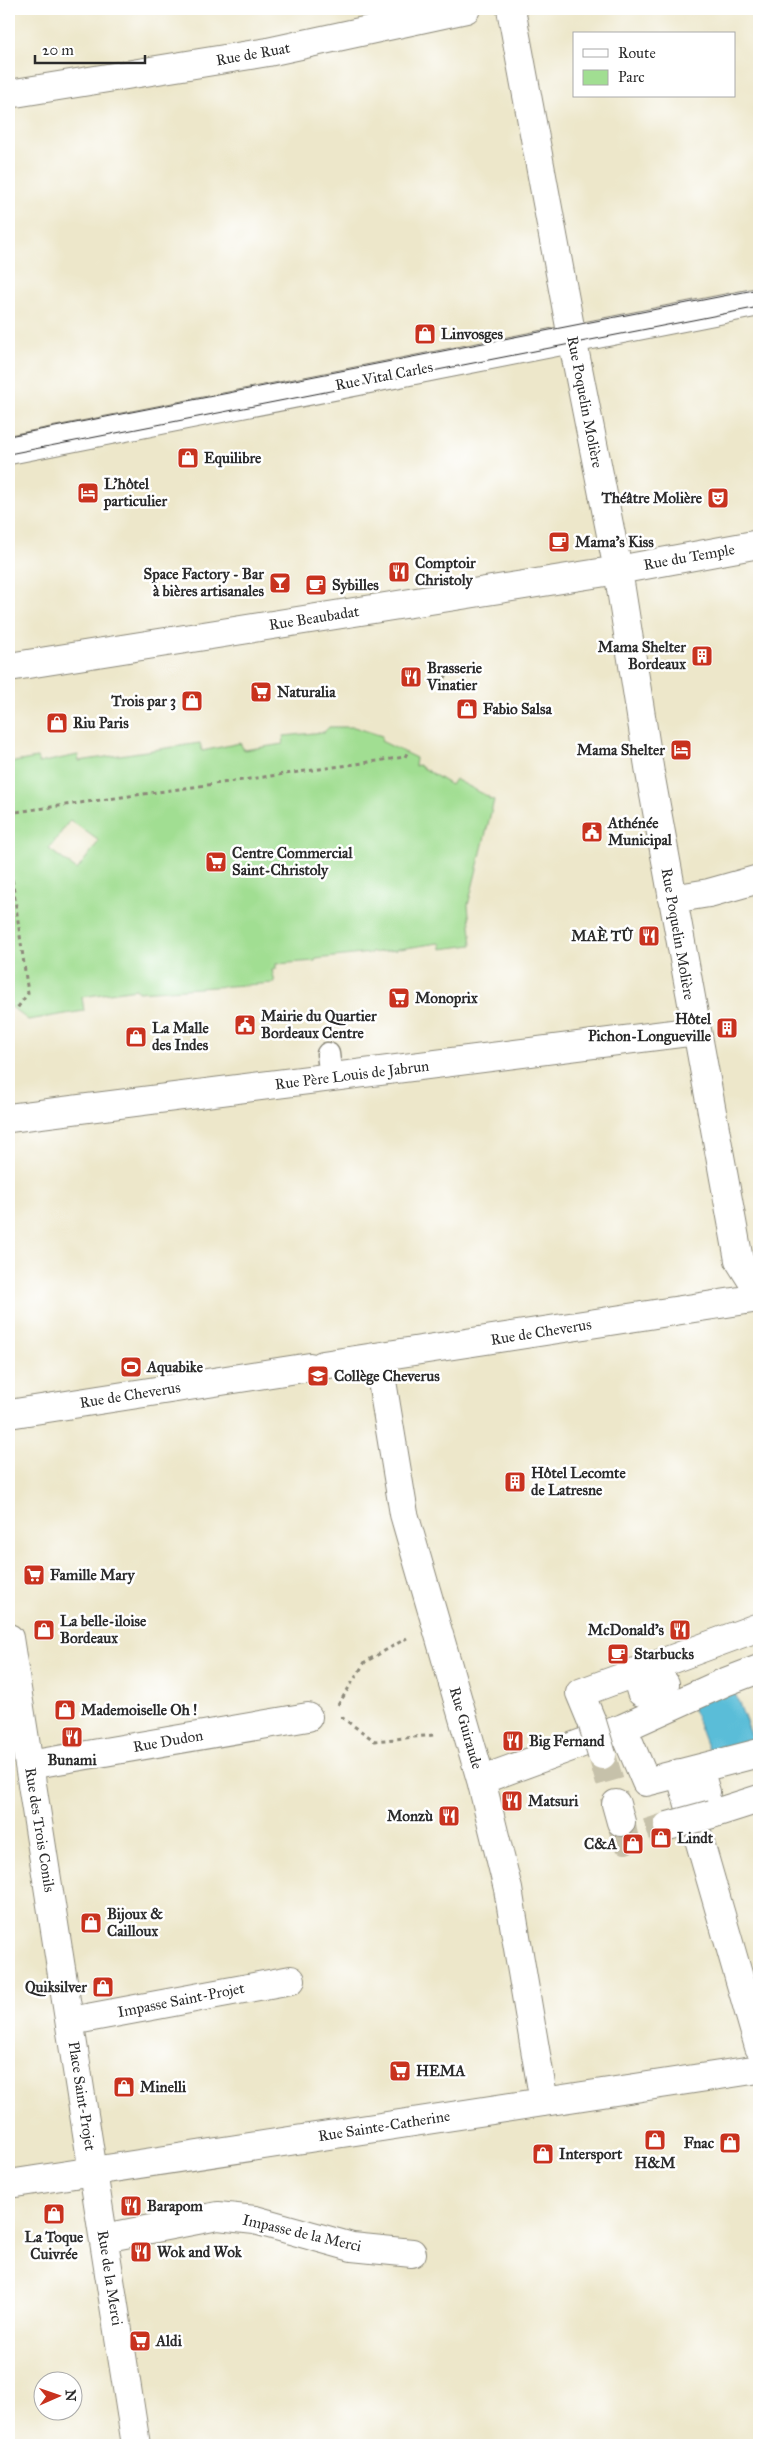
<svg xmlns="http://www.w3.org/2000/svg" width="768" height="2454" font-family="'IM FELL Great Primer',serif">
<style>
.green{fill:#a1de92;stroke:#66845e;fill-rule:evenodd}
.water{fill:#5abdd8;stroke:#427482}
.lines{fill:none;stroke-linecap:round;stroke-linejoin:round}
.pedestrian-tunnel{stroke:#c6c1aa;stroke-width:28;stroke-dasharray:28 14;stroke-linecap:butt}
.service-casing{stroke:#8c897a;stroke-width:25}
.pedestrian-casing{stroke:#8c897a;stroke-width:30}
.minor-casing{stroke:#8c897a;stroke-width:30}
.path{stroke:#8c897a;stroke-width:3;stroke-dasharray:4 4;stroke-linecap:butt}
.service{stroke:#fff;stroke-width:22}
.pedestrian{stroke:#fff;stroke-width:28}
.minor{stroke:#fff;stroke-width:28}
.tram{stroke:#2b2b2b;stroke-width:1}
.pedestrian-bridge-casing{stroke:#8c897a;stroke-width:30;stroke-linecap:butt}
.pedestrian-bridge{stroke:#fff;stroke-width:28}
.labels{text-anchor:middle;stroke-width:5;stroke-linejoin:round;paint-order:stroke}
.street-label{font-size:15px;fill:#2b2b2b;stroke:#fff}
.poi-label{font-size:15px;font-weight:bold;fill:#2b2b2b;stroke:#fff;text-anchor:start}
</style>
<rect width="100%" height="100%" fill="#fff"/>
<filter id="ink" filterUnits="userSpaceOnUse"><feTurbulence type="fractalNoise" baseFrequency=".02" numOctaves="2"/><feDisplacementMap in="SourceGraphic" scale="10" xChannelSelector="R" yChannelSelector="G"/><feConvolveMatrix kernelMatrix="1 2 1 2 8 2 1 2 1" color-interpolation-filters="sRGB"/></filter>
<filter id="wash" filterUnits="userSpaceOnUse"><feTurbulence type="fractalNoise" baseFrequency=".0096" numOctaves="4" result="noise"/><feDisplacementMap in="SourceGraphic" scale="20" xChannelSelector="R" yChannelSelector="G"/><feGaussianBlur stdDeviation="1.12" result="paint"/><feColorMatrix in="noise" values="0 0 0 0 0 0 0 0 0 0 0 0 0 0 0 0 0 1.4 0 .05"/><feComposite in="paint" operator="in"/></filter>
<g filter="url(#wash)">
<rect width="100%" height="100%" fill="#ede7ca"/>
<path class="green" d="M 329,727 L 354,727 L 382,736 L 381,741 L 416,758 L 415,766 L 418,765 L 451,785 L 455,779 L 489,797 L 489,799 L 494,800 L 468,905 L 472,945 L 441,949 L 441,944 L 438,943 L 400,949 L 398,948 L 397,950 L 316,959 L 315,961 L 276,964 L 276,969 L 272,970 L 275,983 L 138,992 L 136,989 L 82,997 L 84,1011 L 28,1020 L 9,1005 L 9,763 L 37,758 L 39,763 L 78,755 L 79,761 L 200,743 L 202,751 L 240,743 L 244,750 L 283,744 L 284,736 L 324,732 ZM 70,820 L 99,841 L 77,870 L 49,849 Z"/>
<path class="water" d="M 733,1688 L 754,1742 L 711,1758 L 691,1704 Z"/>
</g>
<g filter="url(#ink)">
<g class="lines">
<path class="pedestrian-tunnel" d="M 602,1755 L 616,1804
M 621,1822 L 625,1840 L 668,1826"/>
<g class="service-casing">
<path id="service" d="M 328,1054 L 331,1077"/>
</g>
<g class="pedestrian-casing">
<path id="pedestrian" d="M 9,94 L 268,52 L 466,9
M 9,450 L 759,302
M 378,1357 L 404,1514 L 481,1780 L 508,1889 L 544,2102
M 9,1638 L 136,2445
M 635,1672 L 641,1692 L 665,1684
M 592,1722 L 580,1693 L 759,1627
M 623,1728 L 646,1782 L 759,1753
M 29,1765 L 308,1717
M 699,1769 L 706,1792
M 680,1773 L 759,2047
M 481,1780 L 623,1728 L 725,1682 L 759,1669
M 616,1804 L 621,1822
M 712,1814 L 759,1799
M 71,2021 L 291,1980
M 9,2184 L 759,2069
M 104,2238 L 218,2216 L 255,2220 L 352,2247 L 412,2253"/>
</g>
<g class="minor-casing">
<path id="minor" d="M 511,9 L 573,343 L 618,570 L 650,773 L 739,1260 L 759,1292
M 9,667 L 618,570 L 759,544
M 672,899 L 709,893 L 759,879
M 9,1118 L 696,1031
M 323,1365 L 759,1298
M 9,1414 L 310,1367"/>
</g>
<path class="path" d="M 445,678 L 451,666
M 9,813 L 405,757 L 407,753
M 9,856 L 28,993 L 16,1010
M 338,1705 L 365,1662 L 407,1638
M 341,1717 L 375,1741 L 434,1735"/>
<use href="#service" class="service"/>
<use href="#pedestrian" class="pedestrian"/>
<use href="#minor" class="minor"/>
<path class="tram" d="M 9,436 L 759,289
M 9,454 L 759,307"/>
<g class="pedestrian-bridge-casing">
<path id="pedestrian-bridge" d="M 592,1722 L 602,1755
M 668,1826 L 712,1814"/>
</g>
<use href="#pedestrian-bridge" class="pedestrian-bridge"/>
</g>
</g>
<defs>
<g id="shop-square" transform="scale(1.125)"><rect x="-9" y="-9" width="18" height="18" rx="4" fill="#c8321e" stroke="#fff"/><path d="M-5-2.5h2.3a2.7 3.5 0 0 1 5.4 0H5L5.5 6h-11ZM-1.5-2.5h3a1.5 2.3 0 0 0-3 0Z" fill="#fff"/></g>
<g id="hotel-square" transform="scale(1.125)"><rect x="-9" y="-9" width="18" height="18" rx="4" fill="#c8321e" stroke="#fff"/><path d="M-6-4.5h1.5V1H6V5H4.5V3h-9V5H-6ZM-4 0a1.8 1.8 0 1 1 3.6 0ZM.5 0V-2.5h3Q6-2.5 6 0Z" fill="#fff"/></g>
<g id="theatre-square" transform="scale(1.125)"><rect x="-9" y="-9" width="18" height="18" rx="4" fill="#c8321e" stroke="#fff"/><path d="M-5-5.5Q0-4 5-5.5V0Q5 5 0 6Q-5 5-5 0ZM-3.3-2.5H-1v1.5H-3.3ZM1-2.5H3.3v1.5H1ZM-2.8 1Q0 5.5 2.8 1Z" fill="#fff"/></g>
<g id="cafe-square" transform="scale(1.125)"><rect x="-9" y="-9" width="18" height="18" rx="4" fill="#c8321e" stroke="#fff"/><path d="M-5.5-4.5H6V0H3Q3 3.5 0 3.5H-2.5Q-5.5 3.5-5.5 0ZM3-3.2v2h1.7v-2ZM-6 4.5H4V6H-6Z" fill="#fff"/></g>
<g id="restaurant-square" transform="scale(1.125)"><rect x="-9" y="-9" width="18" height="18" rx="4" fill="#c8321e" stroke="#fff"/><path d="M-5-6h1v4h1v-4h1v4h1v-4h1v5L-1.5 .5V6h-2V.5L-5-1ZM5-6V6H3V1.5H1.5Q1.5-4 5-6Z" fill="#fff"/></g>
<g id="bar-square" transform="scale(1.125)"><rect x="-9" y="-9" width="18" height="18" rx="4" fill="#c8321e" stroke="#fff"/><path d="M-6-5H6L.8 .8V4.5H3.5V6h-7V4.5H-.8V.8Z" fill="#fff"/></g>
<g id="building-square" transform="scale(1.125)"><rect x="-9" y="-9" width="18" height="18" rx="4" fill="#c8321e" stroke="#fff"/><path d="M-4-6H4V6H1V3H-1V6H-4ZM-2.5-4.3h1.7v1.8h-1.7ZM.8-4.3h1.7v1.8H.8ZM-2.5-1h1.7V.8h-1.7ZM.8-1h1.7V.8H.8Z" fill="#fff"/></g>
<g id="supermarket-square" transform="scale(1.125)"><rect x="-9" y="-9" width="18" height="18" rx="4" fill="#c8321e" stroke="#fff"/><path d="M-6-5.5h2.5l.6 2H6L4.5 2H-2.5L-4.4-4H-6ZM-1.5 3.2a1.3 1.3 0 1 0 .1 0ZM3 3.2a1.3 1.3 0 1 0 .1 0Z" fill="#fff"/></g>
<g id="civic-square" transform="scale(1.125)"><rect x="-9" y="-9" width="18" height="18" rx="4" fill="#c8321e" stroke="#fff"/><path d="M-.6-6.5H3V-4.5H.6V-3L4-1V1h2V6H-6V1h2V-1L-.6-3ZM-1.2 2.5V6h2.4V2.5Z" fill="#fff"/></g>
<g id="stadium-square" transform="scale(1.125)"><rect x="-9" y="-9" width="18" height="18" rx="4" fill="#c8321e" stroke="#fff"/><path d="M0-5a6.5 5 0 1 0 0 10a6.5 5 0 1 0 0-10ZM-3.5-1.8h7v3.6h-7Z" fill="#fff"/></g>
<g id="school-square" transform="scale(1.125)"><rect x="-9" y="-9" width="18" height="18" rx="4" fill="#c8321e" stroke="#fff"/><path d="M0-5L7-2L0 1L-7-2ZM-4 1L0 2.5L4 1V4Q0 6-4 4Z" fill="#fff"/></g>
</defs>
<g fill-rule="evenodd">
<use href="#shop-square" x="425" y="334"/>
<use href="#shop-square" x="188" y="458"/>
<use href="#hotel-square" x="88" y="493"/>
<use href="#theatre-square" x="718" y="498"/>
<use href="#cafe-square" x="559" y="542"/>
<use href="#restaurant-square" x="399" y="572"/>
<use href="#bar-square" x="280" y="583"/>
<use href="#cafe-square" x="316" y="585"/>
<use href="#building-square" x="702" y="656"/>
<use href="#restaurant-square" x="411" y="677"/>
<use href="#supermarket-square" x="261" y="692"/>
<use href="#shop-square" x="192" y="701"/>
<use href="#shop-square" x="467" y="709"/>
<use href="#shop-square" x="57" y="723"/>
<use href="#hotel-square" x="681" y="750"/>
<use href="#civic-square" x="592" y="832"/>
<use href="#supermarket-square" x="216" y="862"/>
<use href="#restaurant-square" x="649" y="936"/>
<use href="#supermarket-square" x="399" y="998"/>
<use href="#civic-square" x="245" y="1025"/>
<use href="#building-square" x="727" y="1028"/>
<use href="#shop-square" x="136" y="1037"/>
<use href="#stadium-square" x="131" y="1367"/>
<use href="#school-square" x="318" y="1376"/>
<use href="#building-square" x="515" y="1482"/>
<use href="#supermarket-square" x="34" y="1575"/>
<use href="#shop-square" x="44" y="1630"/>
<use href="#restaurant-square" x="680" y="1630"/>
<use href="#cafe-square" x="618" y="1654"/>
<use href="#shop-square" x="65" y="1710"/>
<use href="#restaurant-square" x="72" y="1737"/>
<use href="#restaurant-square" x="513" y="1741"/>
<use href="#restaurant-square" x="512" y="1801"/>
<use href="#restaurant-square" x="449" y="1816"/>
<use href="#shop-square" x="661" y="1838"/>
<use href="#shop-square" x="633" y="1844"/>
<use href="#shop-square" x="91" y="1923"/>
<use href="#shop-square" x="103" y="1987"/>
<use href="#supermarket-square" x="400" y="2071"/>
<use href="#shop-square" x="124" y="2087"/>
<use href="#shop-square" x="655" y="2140"/>
<use href="#shop-square" x="730" y="2143"/>
<use href="#shop-square" x="543" y="2154"/>
<use href="#restaurant-square" x="131" y="2206"/>
<use href="#shop-square" x="54" y="2214"/>
<use href="#restaurant-square" x="141" y="2252"/>
<use href="#supermarket-square" x="140" y="2341"/>
</g>
<g class="labels">
<g class="street-label">
<text transform="translate(253 54) rotate(-10)" y="5">Rue de Ruat</text>
<text transform="translate(384 376) rotate(-11)" y="5">Rue Vital Carles</text>
<text transform="translate(585 402) rotate(79)" y="5">Rue Poquelin Molière</text>
<text transform="translate(689 557) rotate(-10)" y="5">Rue du Temple</text>
<text transform="translate(314 618) rotate(-9)" y="5">Rue Beaubadat</text>
<text transform="translate(678 934) rotate(80)" y="5">Rue Poquelin Molière</text>
<text transform="translate(352 1075) rotate(-7)" y="5">Rue Père Louis de Jabrun</text>
<text transform="translate(541 1332) rotate(-9)" y="5">Rue de Cheverus</text>
<text transform="translate(130 1395) rotate(-9)" y="5">Rue de Cheverus</text>
<text transform="translate(466 1728) rotate(74)" y="5">Rue Guiraude</text>
<text transform="translate(168 1741) rotate(-10)" y="5">Rue Dudon</text>
<text transform="translate(40 1830) rotate(81)" y="5">Rue des Trois Conils</text>
<text transform="translate(181 2000) rotate(-11)" y="5">Impasse Saint-Projet</text>
<text transform="translate(82 2096) rotate(81)" y="5">Place Saint-Projet</text>
<text transform="translate(384 2126) rotate(-9)" y="5">Rue Sainte-Catherine</text>
<text transform="translate(302 2233) rotate(13)" y="5">Impasse de la Merci</text>
<text transform="translate(110 2278) rotate(81)" y="5">Rue de la Merci</text>
</g>
<g class="poi-label">
<text x="441" y="339">Linvosges</text>
<text x="204" y="463">Equilibre</text>
<text x="104" y="489">L'hôtel<tspan x="104" dy="17">particulier</tspan></text>
<text x="702" y="503" text-anchor="end">Théâtre Molière</text>
<text x="575" y="547">Mama's Kiss</text>
<text x="415" y="568">Comptoir<tspan x="415" dy="17">Christoly</tspan></text>
<text x="264" y="579" text-anchor="end">Space Factory - Bar<tspan x="264" dy="17">à bières artisanales</tspan></text>
<text x="332" y="590">Sybilles</text>
<text x="686" y="652" text-anchor="end">Mama Shelter<tspan x="686" dy="17">Bordeaux</tspan></text>
<text x="427" y="673">Brasserie<tspan x="427" dy="17">Vinatier</tspan></text>
<text x="277" y="697">Naturalia</text>
<text x="176" y="706" text-anchor="end">Trois par 3</text>
<text x="483" y="714">Fabio Salsa</text>
<text x="73" y="728">Riu Paris</text>
<text x="665" y="755" text-anchor="end">Mama Shelter</text>
<text x="608" y="828">Athénée<tspan x="608" dy="17">Municipal</tspan></text>
<text x="232" y="858">Centre Commercial<tspan x="232" dy="17">Saint-Christoly</tspan></text>
<text x="633" y="941" text-anchor="end">MAÈ TÛ</text>
<text x="415" y="1003">Monoprix</text>
<text x="261" y="1021">Mairie du Quartier<tspan x="261" dy="17">Bordeaux Centre</tspan></text>
<text x="711" y="1024" text-anchor="end">Hôtel<tspan x="711" dy="17">Pichon-Longueville</tspan></text>
<text x="152" y="1033">La Malle<tspan x="152" dy="17">des Indes</tspan></text>
<text x="147" y="1372">Aquabike</text>
<text x="334" y="1381">Collège Cheverus</text>
<text x="531" y="1478">Hôtel Lecomte<tspan x="531" dy="17">de Latresne</tspan></text>
<text x="50" y="1580">Famille Mary</text>
<text x="60" y="1626">La belle-iloise<tspan x="60" dy="17">Bordeaux</tspan></text>
<text x="664" y="1635" text-anchor="end">McDonald's</text>
<text x="634" y="1659">Starbucks</text>
<text x="81" y="1715">Mademoiselle Oh !</text>
<text x="529" y="1746">Big Fernand</text>
<text x="72" y="1765" text-anchor="middle">Bunami</text>
<text x="528" y="1806">Matsuri</text>
<text x="433" y="1821" text-anchor="end">Monzù</text>
<text x="677" y="1843">Lindt</text>
<text x="617" y="1849" text-anchor="end">C&amp;A</text>
<text x="107" y="1919">Bijoux &amp;<tspan x="107" dy="17">Cailloux</tspan></text>
<text x="87" y="1992" text-anchor="end">Quiksilver</text>
<text x="416" y="2076">HEMA</text>
<text x="140" y="2092">Minelli</text>
<text x="714" y="2148" text-anchor="end">Fnac</text>
<text x="559" y="2159">Intersport</text>
<text x="655" y="2168" text-anchor="middle">H&amp;M</text>
<text x="147" y="2211">Barapom</text>
<text x="54" y="2242" text-anchor="middle">La Toque<tspan x="54" dy="17">Cuivrée</tspan></text>
<text x="157" y="2257">Wok and Wok</text>
<text x="156" y="2346">Aldi</text>
</g>
</g>
<rect width="768" height="2454" fill="none" stroke="#fff" stroke-width="30"/>
<rect x="573" y="32" width="162" height="65" fill="#ffffff" stroke="#aaaaaa"/>
<rect x="583" y="49" width="25" height="8" fill="#ffffff" stroke="#aaaaaa"/>
<text x="618" y="58" font-size="15" fill="#2b2b2b">Route</text>
<rect x="583" y="70" width="25" height="15" fill="#a1de92" stroke="#aaaaaa"/>
<text x="618" y="82" font-size="15" fill="#2b2b2b">Parc</text>
<g transform="translate(58 2396) rotate(88)"><circle r="24" fill="#ffffff" stroke="#aaaaaa"/>
<path d="M0-4L9 19L0 12L-9 19Z" fill="#c8321e"/>
<text y="-8" font-size="14" font-weight="bold" text-anchor="middle" fill="#2b2b2b">N</text>
</g>
<path d="M35 55v8h110v-8" fill="none" stroke="#2b2b2b" stroke-width="2.5"/>
<text x="42" y="55" font-size="15" fill="#2b2b2b" stroke="#ffffff" stroke-width="4" paint-order="stroke">20 m</text>
</svg>
